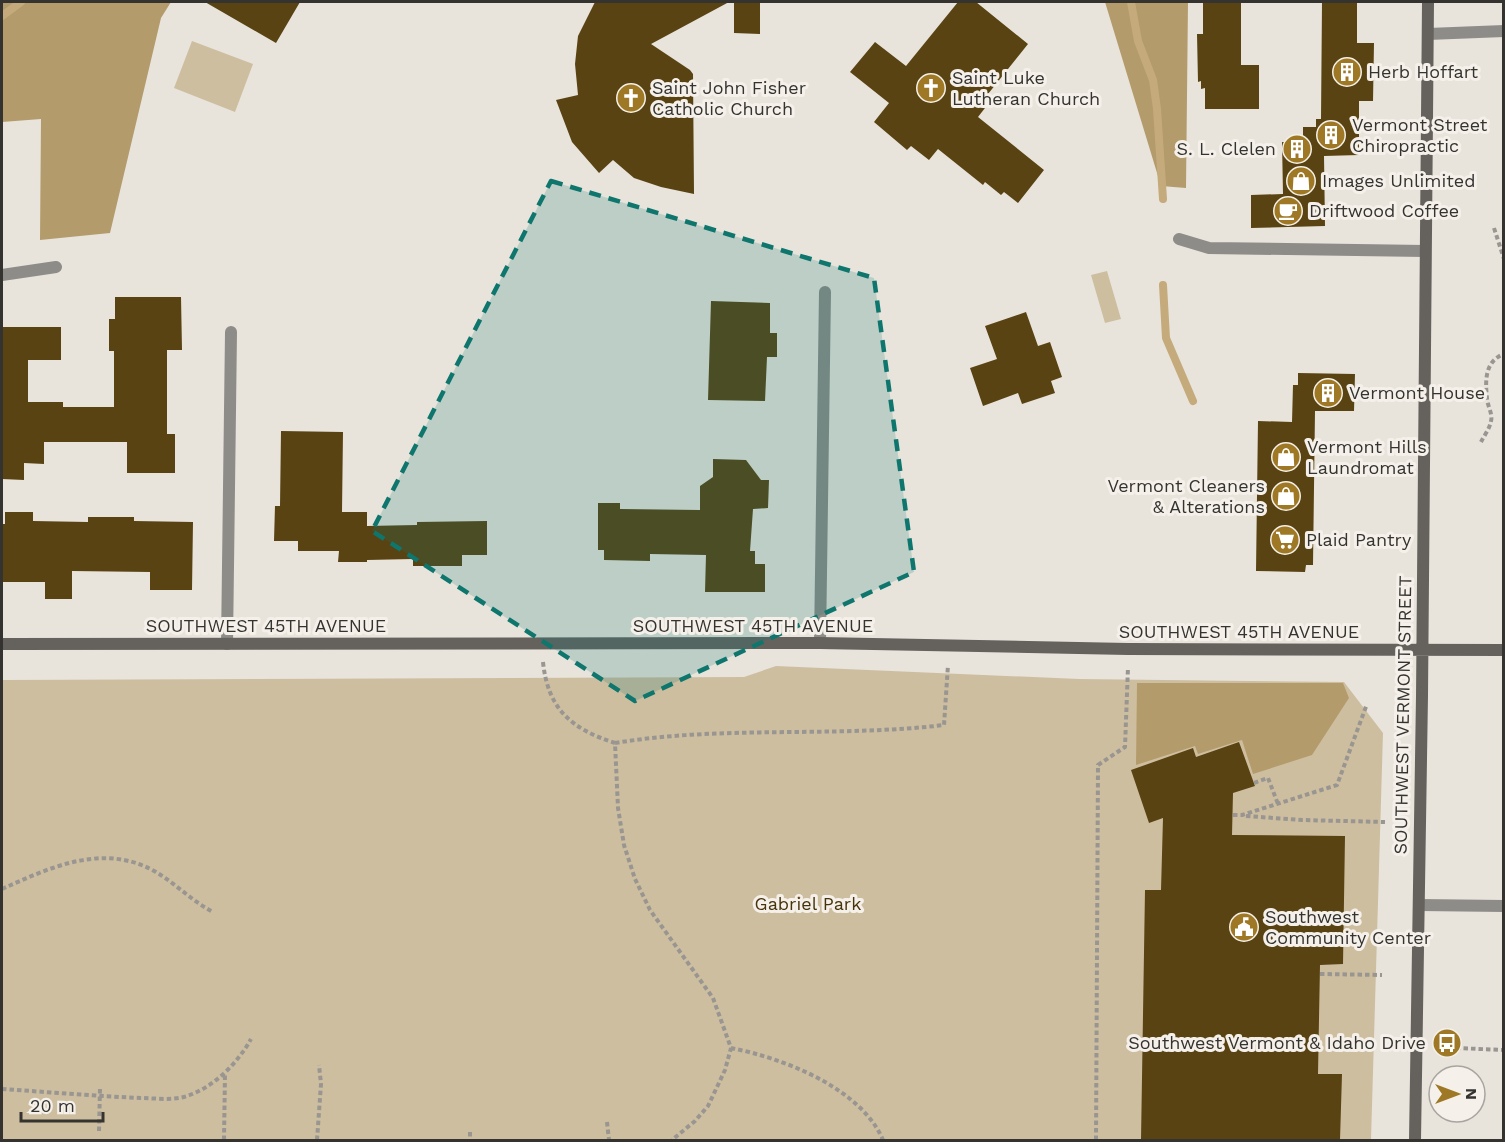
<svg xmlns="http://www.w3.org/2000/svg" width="1505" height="1142" font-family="'Work Sans',sans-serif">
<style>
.green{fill:#cebea0}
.forest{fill:#b49b6b}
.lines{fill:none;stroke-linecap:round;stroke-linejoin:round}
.stream{stroke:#c5ab7b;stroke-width:8}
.building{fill:#5a4312}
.path{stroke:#999691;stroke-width:4;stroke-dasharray:4.5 3;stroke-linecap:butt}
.lane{stroke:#8e8c89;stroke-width:12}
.street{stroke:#8e8c89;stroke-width:12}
.secondary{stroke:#65625e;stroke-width:12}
.marked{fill:#0f766e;fill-opacity:0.2;stroke:#0f766e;stroke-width:4.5;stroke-dasharray:12 8;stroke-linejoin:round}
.labels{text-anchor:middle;stroke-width:6;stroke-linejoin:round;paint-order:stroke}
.poi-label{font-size:18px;fill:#353330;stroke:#f5f1ea;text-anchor:start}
.street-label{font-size:18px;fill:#353330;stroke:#f5f1ea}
.park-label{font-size:18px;fill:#46330a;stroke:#f5f1ea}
</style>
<rect width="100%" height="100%" fill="#e8e4dc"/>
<path class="green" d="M 192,41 L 253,64 L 235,112 L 174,88 Z
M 1107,271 L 1121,319 L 1105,323 L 1091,275 Z
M 776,666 L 1079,679 L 1344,682 L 1383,733 L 1371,1140 L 2,1140 L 2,680 L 744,677 Z"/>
<path class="forest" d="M 2,2 L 171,2 L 161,18 L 110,233 L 40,240 L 41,119 L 2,122 Z
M 1105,2 L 1188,2 L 1186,188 L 1161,186 Z
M 1137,683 L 1343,683 L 1349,698 L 1312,755 L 1253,774 L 1242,740 L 1198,754 L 1195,746 L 1136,765 Z"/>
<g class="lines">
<path class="stream" d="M 1131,2 L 1138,41 L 1153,80 L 1157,109 L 1163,199
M 2,16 L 21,2
M 1163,285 L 1166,338 L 1193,401"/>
</g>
<path class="building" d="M 205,2 L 300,2 L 276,43 Z
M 595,2 L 729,2 L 651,44 L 690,70 L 693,74 L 694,194 L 661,187 L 634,178 L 613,160 L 599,173 L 572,142 L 556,100 L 578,95 L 575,64 L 578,36 Z
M 734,2 L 760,2 L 760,34 L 734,33 Z
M 958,2 L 976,2 L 1028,44 L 980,104 L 985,108 L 978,117 L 1044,170 L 1018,203 L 1004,192 L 1001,195 L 985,182 L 983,185 L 938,149 L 929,160 L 911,146 L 907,150 L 874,122 L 889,103 L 850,72 L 875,42 L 906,66 Z
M 1203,2 L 1241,2 L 1241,65 L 1259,65 L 1259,109 L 1205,109 L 1205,88 L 1201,89 L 1201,81 L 1198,82 L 1197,34 L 1203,34 Z
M 1322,2 L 1357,2 L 1357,43 L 1374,43 L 1373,101 L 1359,101 L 1359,155 L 1324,156 L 1325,226 L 1251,228 L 1251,195 L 1283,194 L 1282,142 L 1303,142 L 1303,127 L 1316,127 L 1316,119 L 1321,119 Z
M 115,297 L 181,297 L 182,350 L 167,350 L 167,434 L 175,434 L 175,473 L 127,473 L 127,442 L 44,442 L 44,464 L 24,463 L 24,480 L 2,479 L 2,327 L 61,327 L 61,360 L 28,360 L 28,402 L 63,402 L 63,407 L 114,407 L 114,351 L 109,351 L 109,319 L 115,319 Z
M 711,301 L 770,303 L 770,333 L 777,333 L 777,357 L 767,357 L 765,401 L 708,400 Z
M 1026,312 L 1038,346 L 1050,342 L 1062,377 L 1051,381 L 1055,393 L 1022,404 L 1018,393 L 983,406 L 970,368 L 997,359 L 985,326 Z
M 1298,373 L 1355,374 L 1354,411 L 1315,411 L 1313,565 L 1306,565 L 1305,572 L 1256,571 L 1258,421 L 1292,422 L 1293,385 L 1298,385 Z
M 281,431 L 343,432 L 342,512 L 367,512 L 367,526 L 417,525 L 417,522 L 487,521 L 487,555 L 462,555 L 462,566 L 413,566 L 413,559 L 367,560 L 367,562 L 338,562 L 339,551 L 298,551 L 298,541 L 274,541 L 275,506 L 280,506 Z
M 713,459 L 746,460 L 761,480 L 769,480 L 768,508 L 753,509 L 750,551 L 755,551 L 755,564 L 765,564 L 765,592 L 705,592 L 706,555 L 650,554 L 650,561 L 604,560 L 604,550 L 598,550 L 598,503 L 620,503 L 620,509 L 700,510 L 700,486 L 713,477 Z
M 5,512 L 33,512 L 33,521 L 88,522 L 88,517 L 134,517 L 134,521 L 193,522 L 192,590 L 150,590 L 150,572 L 72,571 L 72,599 L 45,599 L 45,582 L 2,582 L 2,524 L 5,524 Z
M 1239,742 L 1255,786 L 1233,793 L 1232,835 L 1345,836 L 1343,964 L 1320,965 L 1318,1074 L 1342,1074 L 1340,1140 L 1141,1140 L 1145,890 L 1161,890 L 1163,818 L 1149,823 L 1131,770 L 1193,748 L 1196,757 Z"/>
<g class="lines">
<path class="path" d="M 1494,228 L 1504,259
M 1481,442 C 1484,436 1490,428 1491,421 C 1493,414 1487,405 1487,398 C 1485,380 1485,361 1504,354
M 543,662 C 548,710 572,729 615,743 L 618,808 L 624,845 L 635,879 L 650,910 L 713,998 L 731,1048 L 725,1070 L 708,1106 L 695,1121 L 672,1140
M 615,743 C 724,725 835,738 944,725 L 948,665
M 1254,783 L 1268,778 L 1278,804
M 1233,815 L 1242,815 L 1337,785 L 1367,704
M 1246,816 L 1302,820 L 1385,822
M 2,889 C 51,867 104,842 156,872 C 176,884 192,901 213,912
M 1320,974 L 1382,975
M 731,1048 C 783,1058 861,1088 883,1140
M 1456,1048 L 1504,1050
M 2,1089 C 48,1092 94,1096 140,1098 C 155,1098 172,1101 187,1096 C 214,1087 237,1064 251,1039
M 607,1122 L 609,1140
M 99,1131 L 100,1088
M 470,1132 L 470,1140
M 224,1140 L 225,1073
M 317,1140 L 321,1084 L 319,1065
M 1096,1140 L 1098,765 L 1125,747 L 1128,667"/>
<path class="lane" d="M 1419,905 L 1504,906"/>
<path class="street" d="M 1428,34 L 1504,31
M 1179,239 L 1209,248 L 1425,251
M 2,275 L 56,267
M 820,643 L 825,292
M 227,644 L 231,332"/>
<path class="secondary" d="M 2,644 L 820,643 L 1128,649 L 1504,650
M 1415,1140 L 1422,696 L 1428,2"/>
</g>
<path class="marked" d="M 551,181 L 874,278 L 914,572 L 635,701 L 372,531 Z"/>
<defs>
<g id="building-disc" transform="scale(1.5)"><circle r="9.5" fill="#9e7825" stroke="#f5f1ea"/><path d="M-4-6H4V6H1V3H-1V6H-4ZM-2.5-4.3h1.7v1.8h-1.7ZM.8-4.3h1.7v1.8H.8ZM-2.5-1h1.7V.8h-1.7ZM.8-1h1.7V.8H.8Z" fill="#fff"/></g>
<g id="church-disc" transform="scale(1.5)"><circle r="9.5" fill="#9e7825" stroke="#f5f1ea"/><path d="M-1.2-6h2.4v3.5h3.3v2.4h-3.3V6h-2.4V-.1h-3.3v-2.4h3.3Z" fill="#fff"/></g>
<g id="shop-disc" transform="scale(1.5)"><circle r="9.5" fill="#9e7825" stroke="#f5f1ea"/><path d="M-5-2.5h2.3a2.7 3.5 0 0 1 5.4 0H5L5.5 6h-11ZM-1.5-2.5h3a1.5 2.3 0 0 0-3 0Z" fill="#fff"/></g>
<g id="cafe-disc" transform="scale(1.5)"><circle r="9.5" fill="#9e7825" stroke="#f5f1ea"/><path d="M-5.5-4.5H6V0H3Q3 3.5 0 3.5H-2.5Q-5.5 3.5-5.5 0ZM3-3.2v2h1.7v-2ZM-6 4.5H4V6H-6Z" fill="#fff"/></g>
<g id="supermarket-disc" transform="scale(1.5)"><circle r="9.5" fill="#9e7825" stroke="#f5f1ea"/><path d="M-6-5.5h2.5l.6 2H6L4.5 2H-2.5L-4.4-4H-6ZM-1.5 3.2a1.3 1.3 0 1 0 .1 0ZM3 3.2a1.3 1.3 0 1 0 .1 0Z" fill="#fff"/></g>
<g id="civic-disc" transform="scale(1.5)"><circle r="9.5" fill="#9e7825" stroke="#f5f1ea"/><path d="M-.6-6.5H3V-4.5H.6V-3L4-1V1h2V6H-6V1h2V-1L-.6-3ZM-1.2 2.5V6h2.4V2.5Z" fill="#fff"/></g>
<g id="bus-disc" transform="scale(1.5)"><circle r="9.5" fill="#9e7825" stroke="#f5f1ea"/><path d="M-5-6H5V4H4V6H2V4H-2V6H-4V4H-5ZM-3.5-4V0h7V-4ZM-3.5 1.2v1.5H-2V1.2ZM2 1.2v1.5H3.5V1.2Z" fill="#fff"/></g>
</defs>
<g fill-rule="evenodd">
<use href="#building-disc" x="1347" y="72"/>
<use href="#church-disc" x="931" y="88"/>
<use href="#church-disc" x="631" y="98"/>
<use href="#building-disc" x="1331" y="135"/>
<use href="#building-disc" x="1297" y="149"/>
<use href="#shop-disc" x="1301" y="181"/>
<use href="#cafe-disc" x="1288" y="211"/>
<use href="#building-disc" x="1328" y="393"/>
<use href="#shop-disc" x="1286" y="457"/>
<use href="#shop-disc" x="1286" y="496"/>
<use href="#supermarket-disc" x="1285" y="540"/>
<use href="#civic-disc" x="1244" y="927"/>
<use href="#bus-disc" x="1447" y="1043"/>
</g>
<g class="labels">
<g class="poi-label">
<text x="1368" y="78">Herb Hoffart</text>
<text x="952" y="84">Saint Luke<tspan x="952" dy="21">Lutheran Church</tspan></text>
<text x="652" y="94">Saint John Fisher<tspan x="652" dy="21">Catholic Church</tspan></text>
<text x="1352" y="131">Vermont Street<tspan x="1352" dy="21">Chiropractic</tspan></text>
<text x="1276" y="155" text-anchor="end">S. L. Clelen</text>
<text x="1322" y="187">Images Unlimited</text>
<text x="1309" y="217">Driftwood Coffee</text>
<text x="1349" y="399">Vermont House</text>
<text x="1307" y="453">Vermont Hills<tspan x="1307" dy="21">Laundromat</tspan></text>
<text x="1265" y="492" text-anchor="end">Vermont Cleaners<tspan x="1265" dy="21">&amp; Alterations</tspan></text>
<text x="1306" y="546">Plaid Pantry</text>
<text x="1265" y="923">Southwest<tspan x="1265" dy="21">Community Center</tspan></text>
<text x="1426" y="1049" text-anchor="end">Southwest Vermont &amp; Idaho Drive</text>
</g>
<g class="street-label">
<text x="266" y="632">SOUTHWEST 45TH AVENUE</text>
<text x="753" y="632">SOUTHWEST 45TH AVENUE</text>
<text x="1239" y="638">SOUTHWEST 45TH AVENUE</text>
<text transform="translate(1403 715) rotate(-89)" y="6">SOUTHWEST VERMONT STREET</text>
</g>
<g class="park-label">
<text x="808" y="910">Gabriel Park</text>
</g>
</g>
<rect width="1505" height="1142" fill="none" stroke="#353330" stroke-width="6"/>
<g transform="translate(1457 1094) rotate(90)"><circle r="28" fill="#f5f1ea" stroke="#a8a5a0" stroke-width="1.5"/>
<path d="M0-4.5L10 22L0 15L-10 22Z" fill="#9e7825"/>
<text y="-9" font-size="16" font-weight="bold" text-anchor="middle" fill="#353330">N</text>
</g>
<path d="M21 1112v9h82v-9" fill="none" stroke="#353330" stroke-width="3"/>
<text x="30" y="1112" font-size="18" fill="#353330" stroke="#f5f1ea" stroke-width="4.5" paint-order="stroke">20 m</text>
</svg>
